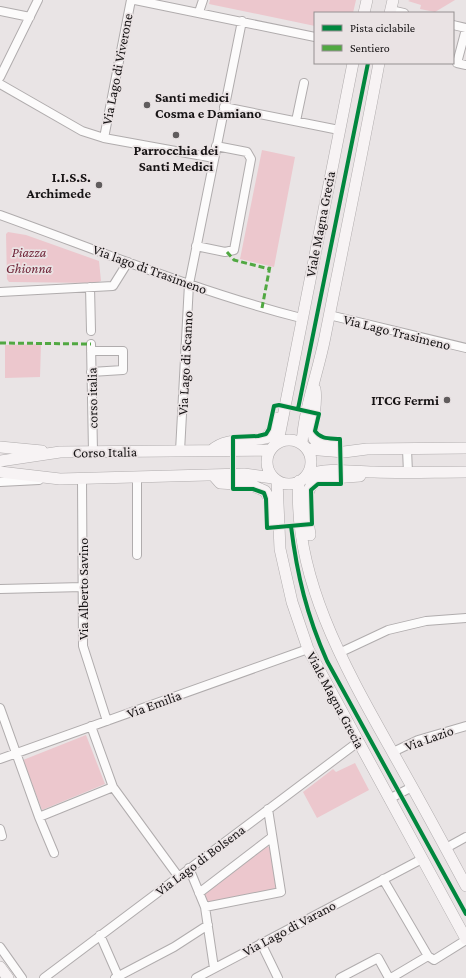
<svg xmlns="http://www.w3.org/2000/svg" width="466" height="978" font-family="'Crimson Pro',serif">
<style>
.green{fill:#ecc7cd}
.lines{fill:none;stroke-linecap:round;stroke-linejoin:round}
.street-casing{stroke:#b0acad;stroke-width:10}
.secondary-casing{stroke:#b0acad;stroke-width:12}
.street{stroke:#fcfbfb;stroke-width:8}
.secondary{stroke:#f7f3f4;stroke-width:11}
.quiet{stroke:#51a842;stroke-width:3;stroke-dasharray:6 3;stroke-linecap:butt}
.cycleway-casing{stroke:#eae3e4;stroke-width:6}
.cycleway{stroke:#00873e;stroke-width:4}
.poi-dot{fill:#605c5d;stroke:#eae3e4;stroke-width:1.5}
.labels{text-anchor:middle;stroke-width:3.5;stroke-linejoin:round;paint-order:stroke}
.street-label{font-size:14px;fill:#161314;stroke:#eae3e4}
.poi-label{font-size:14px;font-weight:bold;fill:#161314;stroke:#eae3e4;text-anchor:end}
.park-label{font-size:14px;font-style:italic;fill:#702639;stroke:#eae3e4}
</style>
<rect width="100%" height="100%" fill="#e9e4e5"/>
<path class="green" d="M 210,0 L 356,0 L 353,13 L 315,13 L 315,26 L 209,4 Z
M 410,0 L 455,0 L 435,12 L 420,9 L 421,5 L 408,1 Z
M 262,150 L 295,157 L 274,267 L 240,259 Z
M 8,232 L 26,235 L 99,261 L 101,281 L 96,283 L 9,282 L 7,279 L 6,234 Z
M 41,344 L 40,377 L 5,378 L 5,345 Z
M 86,735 L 105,784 L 42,810 L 23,760 Z
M 355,763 L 369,790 L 317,818 L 303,792 L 333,769 L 336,772 Z
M 267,846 L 272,848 L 278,889 L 206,904 L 202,895 Z"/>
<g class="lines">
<g class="street-casing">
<path id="street" d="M 135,0 L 315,37
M 391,10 L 404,13
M 0,11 L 30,17
M 199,12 L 203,0
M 453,25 L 466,28
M 466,29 L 457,63 L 466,65
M 0,77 L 38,0
M 0,84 L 82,131 L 104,138 L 214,158
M 224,107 L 339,130
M 296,121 L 304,83
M 104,138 L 131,0
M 0,215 C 100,251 199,292 301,318
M 196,246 L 225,252 L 234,250 L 251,159 L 247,152 L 216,146
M 90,287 L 91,331
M 0,292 L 113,286 L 128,262
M 329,315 L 466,348
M 91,344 L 93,452
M 91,351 L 123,351 L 123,370 L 91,372
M 407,449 L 408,473
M 180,451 L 189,284 L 242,21
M 137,477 L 137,555
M 82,479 L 83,646 L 107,721
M 0,482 L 39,480
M 0,589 L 83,587
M 339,653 L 388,630 L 426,621 L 466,618
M 0,708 L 39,817 L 113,787
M 91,726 L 113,787 L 178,876
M 393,752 L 418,740 L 466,726
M 0,759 L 308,649
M 389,799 L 412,787
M 39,817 L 54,853
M 0,829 L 2,836
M 446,848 L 466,837
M 189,868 L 205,907 L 214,968
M 383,879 L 428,956
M 199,893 L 272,837
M 205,907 L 281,892 L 268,809
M 100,935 L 118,976
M 261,943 L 278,978
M 0,947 L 22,978
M 44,978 L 358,742
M 115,978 L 174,947 L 208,925
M 196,978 L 422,859
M 340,978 L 378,958 L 389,978
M 391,978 L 428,956 L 434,960 L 466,940"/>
</g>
<g class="secondary-casing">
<path id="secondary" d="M 364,13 L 367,0
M 390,13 L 393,0
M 315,389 C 318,406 310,423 314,439 L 323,444 L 337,444
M267 462a22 22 0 1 1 44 0a22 22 0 1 1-44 0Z
M 275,444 L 280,432 L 353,63
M 302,444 C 304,408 318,373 325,337 C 343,246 362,155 379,63
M 0,447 L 42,451
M 307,449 L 344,452 L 367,449 L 466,448
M 212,450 C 226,437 248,442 266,438 L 273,429 L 277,418
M 0,461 L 60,452 L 270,450
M 0,472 L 60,479 L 244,474 L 273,478
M 213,475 L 220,483 L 251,485 L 265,491 L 269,498 L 271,520
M 307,475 C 329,467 351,472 374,472 C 404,473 435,472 466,472
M 277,481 L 280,549 L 292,602 L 308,649 L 466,939
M 299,481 C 292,577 348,673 393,753 C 418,797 442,841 466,886
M 310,535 C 308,518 300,488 319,479 L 360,476
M 0,967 L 8,978"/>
</g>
<use href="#street" class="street"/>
<use href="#secondary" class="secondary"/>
<path class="quiet" d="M 227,252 L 234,260 L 269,269
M 262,308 L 270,266
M 0,343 L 91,344"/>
<g class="cycleway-casing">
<path id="cycleway" d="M 279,405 L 319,414 L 315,431 C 321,440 331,438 340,439 L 341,484 L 318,484 L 311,490 L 312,524 L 267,528 L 266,499 L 264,493 L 253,489 L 233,489 L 233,437 L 258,436 L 266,434 L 269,429 L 274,406 Z
M 298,409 L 368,63
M 291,526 C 297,575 307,616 327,661 L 466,914"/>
</g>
<use href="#cycleway" class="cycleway"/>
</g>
<g class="poi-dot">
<circle cx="147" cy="105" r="4"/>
<circle cx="176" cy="135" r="4"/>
<circle cx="99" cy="185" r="4"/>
<circle cx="447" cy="400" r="4"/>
</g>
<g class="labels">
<g class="street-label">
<text transform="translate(117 69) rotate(-79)" y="5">Via Lago di Viverone</text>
<text transform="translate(320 224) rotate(-79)" y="5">Viale Magna Grecia</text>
<text transform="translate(150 269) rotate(20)" y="5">Via lago di Trasimeno</text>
<text transform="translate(397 332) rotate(14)" y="5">Via Lago Trasimeno</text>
<text transform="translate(185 363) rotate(-87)" y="5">Via Lago di Scanno</text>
<text transform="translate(92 398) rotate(-91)" y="5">corso italia</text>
<text transform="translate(105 452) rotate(-1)" y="5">Corso Italia</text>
<text transform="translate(83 589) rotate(-90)" y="5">Via Alberto Savino</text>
<text transform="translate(336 700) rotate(62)" y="5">Viale Magna Grecia</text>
<text transform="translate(154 704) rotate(-20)" y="5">Via Emilia</text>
<text transform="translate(429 738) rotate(-20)" y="5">Via Lazio</text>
<text transform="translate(200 860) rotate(-37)" y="5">Via Lago di Bolsena</text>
<text transform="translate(289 928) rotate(-28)" y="5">Via Lago di Varano</text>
</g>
<g class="poi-label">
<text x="155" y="102" text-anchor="start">Santi medici<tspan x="155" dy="16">Cosma e Damiano</tspan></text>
<text x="176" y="155" text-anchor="middle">Parrocchia dei<tspan x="176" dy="16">Santi Medici</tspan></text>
<text x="91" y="182">I.I.S.S.<tspan x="91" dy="16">Archimede</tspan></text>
<text x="439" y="405">ITCG Fermi</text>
</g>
<g class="park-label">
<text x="29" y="257">Piazza<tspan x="29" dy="16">Ghionna</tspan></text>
</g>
</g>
<rect x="314" y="12" width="140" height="52" fill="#eae3e4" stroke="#959091"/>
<rect x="322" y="25" width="20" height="6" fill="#00873e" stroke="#959091"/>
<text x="350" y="32" font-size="12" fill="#161314">Pista ciclabile</text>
<rect x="322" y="45" width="20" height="6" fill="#51a842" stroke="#959091"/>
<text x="350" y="52" font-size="12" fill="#161314">Sentiero</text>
</svg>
